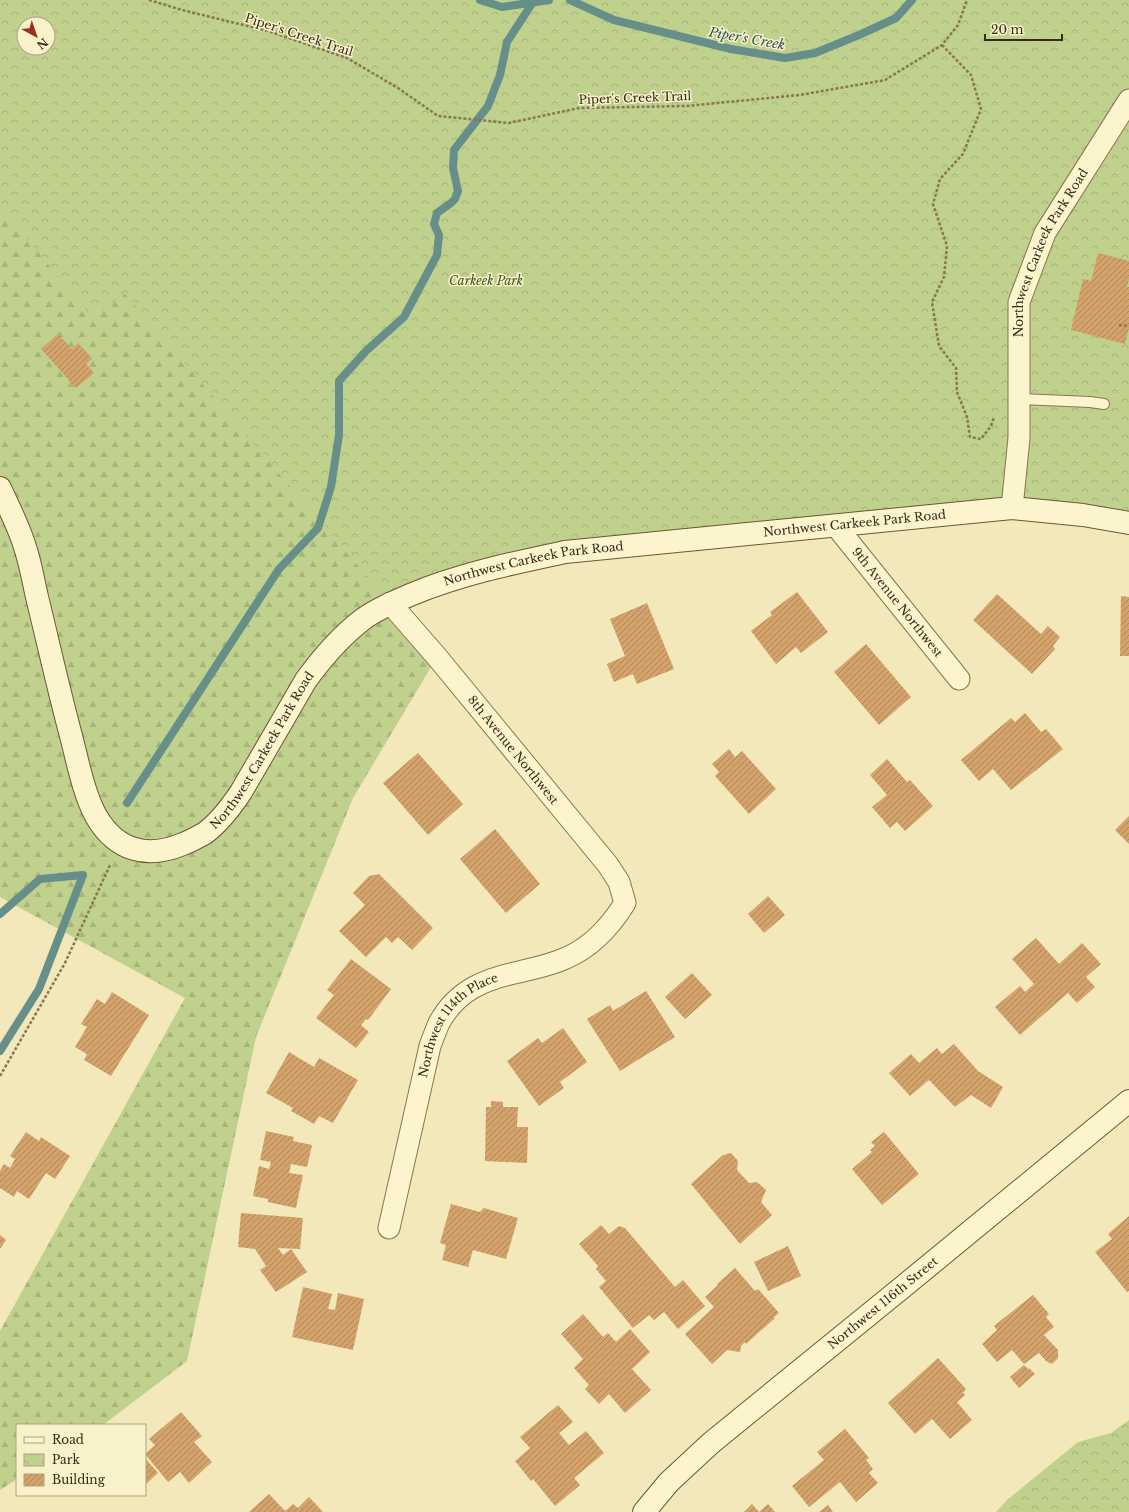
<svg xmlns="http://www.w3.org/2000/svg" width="1129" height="1512" font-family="'Libre Baskerville',serif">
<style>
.forest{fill:url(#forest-firs)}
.park{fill:url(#park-crowns);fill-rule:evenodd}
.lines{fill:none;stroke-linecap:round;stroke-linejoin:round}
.stream{stroke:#668f8a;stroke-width:8}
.building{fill:url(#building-hatch)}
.lane-casing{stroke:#897652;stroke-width:12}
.street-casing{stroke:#897652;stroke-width:23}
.secondary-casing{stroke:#6b5736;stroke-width:24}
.path{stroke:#897652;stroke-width:2.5;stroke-dasharray:3 2;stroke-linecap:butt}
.lane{stroke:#fcf4cd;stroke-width:10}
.street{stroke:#fcf4cd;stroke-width:21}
.secondary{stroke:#fcf4cd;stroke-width:22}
.labels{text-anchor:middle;stroke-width:3;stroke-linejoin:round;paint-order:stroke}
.street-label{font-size:12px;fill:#372b19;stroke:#f8f1c9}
.park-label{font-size:12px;font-style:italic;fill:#40551e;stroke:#f8f1c9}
.water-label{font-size:13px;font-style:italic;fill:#275558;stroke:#f8f1c9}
</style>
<defs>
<pattern id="forest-firs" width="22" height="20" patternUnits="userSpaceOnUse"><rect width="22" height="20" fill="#c0d08d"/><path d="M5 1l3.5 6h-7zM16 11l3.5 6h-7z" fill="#a6b379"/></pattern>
<pattern id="park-crowns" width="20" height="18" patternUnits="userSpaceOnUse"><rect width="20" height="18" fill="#c0d08d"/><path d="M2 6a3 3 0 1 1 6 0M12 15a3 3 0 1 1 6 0" fill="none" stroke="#a6b379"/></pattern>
<pattern id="building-hatch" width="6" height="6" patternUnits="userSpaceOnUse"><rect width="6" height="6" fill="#d4a36b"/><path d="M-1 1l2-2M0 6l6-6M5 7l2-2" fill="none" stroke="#ad8557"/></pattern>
</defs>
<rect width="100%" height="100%" fill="#f2e8b9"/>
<path class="forest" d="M 0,0 L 25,85 L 1129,0 L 1012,508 L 565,552 L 390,603 L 437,657 L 353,798 L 256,1037 L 187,1361 L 103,1425 L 17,1425 L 17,1479 L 0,1490 L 0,1331 L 185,998 L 0,897 Z"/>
<path class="park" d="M 0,0 L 1129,0 L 1129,523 L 1012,508 L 565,552 L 390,603 L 125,294 L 92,318 L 0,205 ZM 24,24 L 48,24 L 48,48 L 24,48 Z
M 1129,1420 L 1129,1512 L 996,1512 L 1007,1500 L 1078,1442 L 1111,1433 Z"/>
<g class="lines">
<path class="stream" d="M 480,0 L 502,7 L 549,0
M 570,0 L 614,20 L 731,49 L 785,58 L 815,53 L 859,35 L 896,18 L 912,0
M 127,803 L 279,569 L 318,528 L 331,487 L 339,435 L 339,381 L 366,351 L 404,317 L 437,255 L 439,235 L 434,224 L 437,213 L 451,203 L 455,199 L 458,191 L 453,168 L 454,150 L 488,106 L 500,75 L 507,42 L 533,2
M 0,914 L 40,879 L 83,875 L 39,989 L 0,1051"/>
</g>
<path class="building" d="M 1098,253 L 1129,261 L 1129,279 L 1127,287 L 1129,287 L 1129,328 L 1125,344 L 1071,330 L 1083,279 L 1091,281 Z
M 58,334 L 72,349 L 78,343 L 92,358 L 86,364 L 94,373 L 76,388 L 41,349 Z
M 797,592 L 828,632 L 801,653 L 796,647 L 776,664 L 751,631 L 772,615 L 770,612 Z
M 997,594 L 1041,634 L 1048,626 L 1060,637 L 1053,646 L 1055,649 L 1032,674 L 973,620 Z
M 1121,596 L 1129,597 L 1129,656 L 1120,656 Z
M 647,603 L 674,669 L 637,684 L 633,674 L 614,682 L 607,664 L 625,656 L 610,619 Z
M 866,644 L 911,697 L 879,725 L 834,672 Z
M 1025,713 L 1041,732 L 1046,729 L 1063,749 L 1011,790 L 993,769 L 979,781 L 961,760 L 1011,718 L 1015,722 Z
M 729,749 L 735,757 L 742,751 L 776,789 L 749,814 L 715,776 L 719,772 L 712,764 Z
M 418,753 L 463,804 L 428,835 L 383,783 Z
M 887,759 L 907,782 L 910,780 L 933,806 L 905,831 L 897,822 L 890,828 L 872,807 L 887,795 L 870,775 Z
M 1129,816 L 1129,844 L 1115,830 Z
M 495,829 L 540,884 L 506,913 L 460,859 Z
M 379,874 L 433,928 L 412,950 L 398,937 L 392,943 L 386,937 L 366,957 L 339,931 L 365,905 L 353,893 L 369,876 Z
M 768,896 L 785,915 L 764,933 L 748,914 Z
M 1036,938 L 1059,964 L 1082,943 L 1101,964 L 1086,977 L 1095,987 L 1077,1003 L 1068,993 L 1020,1035 L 995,1007 L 1020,986 L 1025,992 L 1034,984 L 1012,959 Z
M 351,959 L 391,989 L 368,1020 L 366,1019 L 361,1025 L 369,1032 L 356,1048 L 316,1018 L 334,995 L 327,990 Z
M 692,973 L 712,995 L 685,1019 L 665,997 Z
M 646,991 L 675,1037 L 620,1071 L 587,1019 L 610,1005 L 613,1011 Z
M 112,992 L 149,1015 L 111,1076 L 84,1060 L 87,1054 L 75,1047 L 87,1027 L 81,1024 L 97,999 L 105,1004 Z
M 563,1028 L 587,1062 L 560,1082 L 564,1088 L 539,1106 L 507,1061 L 538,1038 L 542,1043 Z
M 954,1044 L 978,1071 L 1003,1087 L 991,1108 L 971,1095 L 955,1107 L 929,1080 L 910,1096 L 889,1073 L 911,1054 L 919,1063 L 937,1048 L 942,1054 Z
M 289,1052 L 314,1067 L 319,1058 L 358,1080 L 333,1123 L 319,1116 L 314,1124 L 291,1111 L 293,1108 L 266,1093 Z
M 491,1101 L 503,1102 L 503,1107 L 518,1107 L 517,1127 L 528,1127 L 527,1163 L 485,1161 L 486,1107 L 491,1107 Z
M 266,1131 L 294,1137 L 293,1141 L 312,1145 L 307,1167 L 291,1164 L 289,1173 L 303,1175 L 296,1208 L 268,1202 L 268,1199 L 253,1196 L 259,1166 L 269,1169 L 271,1162 L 260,1160 Z
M 26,1132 L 39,1141 L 41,1137 L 70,1156 L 55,1179 L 46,1173 L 29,1199 L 17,1191 L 14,1197 L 0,1188 L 0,1171 L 4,1164 L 10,1168 L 15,1159 L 10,1156 Z
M 884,1132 L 919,1174 L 882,1205 L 852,1169 L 872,1152 L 870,1150 L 875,1146 L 871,1142 Z
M 731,1153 L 738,1161 L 737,1170 L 749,1183 L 757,1182 L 766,1190 L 761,1202 L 772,1215 L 740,1244 L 691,1184 L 723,1155 Z
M 451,1204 L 480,1212 L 484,1208 L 518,1218 L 506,1259 L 473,1250 L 468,1267 L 442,1260 L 446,1245 L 440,1243 Z
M 241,1213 L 303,1218 L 300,1249 L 278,1248 L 283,1255 L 291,1249 L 307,1272 L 276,1292 L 260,1270 L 266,1266 L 255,1249 L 238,1247 Z
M 1129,1216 L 1129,1291 L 1127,1292 L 1095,1252 L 1112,1239 L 1108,1234 Z
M 601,1225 L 609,1234 L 619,1226 L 625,1228 L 675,1287 L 683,1280 L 705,1306 L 678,1329 L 664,1312 L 654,1320 L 649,1315 L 633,1328 L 599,1287 L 606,1281 L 596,1269 L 598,1266 L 579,1244 Z
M 0,1235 L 6,1240 L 0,1249 Z
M 788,1246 L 801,1276 L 768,1291 L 754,1262 Z
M 735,1268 L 755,1291 L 758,1289 L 779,1313 L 774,1317 L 775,1318 L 746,1344 L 745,1342 L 741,1346 L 740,1352 L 727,1350 L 712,1364 L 685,1334 L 714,1307 L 705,1297 L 718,1285 L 717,1284 Z
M 303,1287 L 332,1294 L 328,1309 L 335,1310 L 338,1293 L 364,1299 L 353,1350 L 292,1337 Z
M 1033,1295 L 1049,1314 L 1046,1317 L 1054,1327 L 1044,1335 L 1058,1350 L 1058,1358 L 1052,1364 L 1046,1361 L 1039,1353 L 1024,1364 L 1012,1350 L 997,1362 L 982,1344 L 997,1330 L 994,1326 Z
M 583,1314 L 603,1337 L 608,1333 L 616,1342 L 630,1329 L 650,1352 L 632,1369 L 651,1390 L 625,1413 L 609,1394 L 599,1404 L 585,1389 L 589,1385 L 574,1368 L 583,1359 L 561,1334 Z
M 938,1358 L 966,1389 L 963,1393 L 965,1395 L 957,1402 L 972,1420 L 950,1439 L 932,1419 L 915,1434 L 888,1403 Z
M 1024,1365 L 1028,1369 L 1029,1368 L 1035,1374 L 1019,1388 L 1010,1377 Z
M 558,1405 L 573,1422 L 559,1433 L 569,1445 L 586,1431 L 604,1453 L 574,1478 L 580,1485 L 555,1506 L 533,1479 L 531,1481 L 515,1461 L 530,1448 L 520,1437 Z
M 181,1412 L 202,1436 L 194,1442 L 212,1462 L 189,1483 L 180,1472 L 168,1482 L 145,1454 L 155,1445 L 149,1439 Z
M 845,1429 L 869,1458 L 866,1460 L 873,1469 L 869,1473 L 878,1483 L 856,1502 L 840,1482 L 809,1507 L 792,1486 L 824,1460 L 817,1452 Z
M 145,1458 L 158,1473 L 145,1485 Z
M 269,1494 L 285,1511 L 293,1504 L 298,1508 L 309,1497 L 323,1512 L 249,1512 Z
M 752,1504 L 759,1512 L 768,1504 L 775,1512 L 744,1512 Z
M 828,1505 L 833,1512 L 819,1512 Z"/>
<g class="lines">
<g class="lane-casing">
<path id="lane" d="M 1020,399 L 1090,402 L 1104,404"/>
</g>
<g class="street-casing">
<g id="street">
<path id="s1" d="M 1012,508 L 1019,438 L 1019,302 L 1045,233 L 1129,100"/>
<path id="s2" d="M 836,526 L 959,679"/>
<path id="s3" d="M 389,1228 L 430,1046 C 433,1038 436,1030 439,1023 C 457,990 485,979 519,972 C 535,968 551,965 566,958 C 592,947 610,927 625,903 L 619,882 L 608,865 L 437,657 L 390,603"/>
</g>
</g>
<g class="secondary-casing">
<g id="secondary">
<path id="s4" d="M 0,488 C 8,506 18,525 24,544 C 30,561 33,579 37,597 C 48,642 58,687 70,732 C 77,758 83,792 96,816 C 116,851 147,859 183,844 C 191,841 198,837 205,833 C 220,822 231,807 241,792 L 306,680 C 322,658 340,637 362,620 C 376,609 394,602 410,595 C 460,574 513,563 565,552 L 1012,508 L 1083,515 L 1129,523"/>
<path id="s5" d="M 644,1512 L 669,1482 L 711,1443 L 904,1286 L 1129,1101"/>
</g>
</g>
<path class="path" d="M 149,0 L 182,10 L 268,31 L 347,58 L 398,88 L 438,116 L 509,123 L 579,108 L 686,106 L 800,95 L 885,80 L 942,45 L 958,25 L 967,0
M 942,45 L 971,75 L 981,109 L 963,154 L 940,179 L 933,204 L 947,246 L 944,277 L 932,302 L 939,346 L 956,368 L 957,392 L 967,417 L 970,437 L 981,439 L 991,426 L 994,417
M 1119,325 L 1129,326
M 0,1076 L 65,963 L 110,865"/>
<use href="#lane" class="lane"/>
<use href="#street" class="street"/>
<use href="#secondary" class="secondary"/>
</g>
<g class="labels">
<g class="street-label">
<text transform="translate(299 35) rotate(18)" y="4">Piper's Creek Trail</text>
<text transform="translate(635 98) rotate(-2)" y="4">Piper's Creek Trail</text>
<text dy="4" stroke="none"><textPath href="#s1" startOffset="263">Northwest Carkeek Park Road</textPath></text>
<text dy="4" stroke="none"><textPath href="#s4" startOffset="1242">Northwest Carkeek Park Road</textPath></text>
<text dy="4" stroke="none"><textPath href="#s4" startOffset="918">Northwest Carkeek Park Road</textPath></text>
<text dy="4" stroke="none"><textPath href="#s2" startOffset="98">9th Avenue Northwest</textPath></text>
<text dy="4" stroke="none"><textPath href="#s4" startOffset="570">Northwest Carkeek Park Road</textPath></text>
<text transform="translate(513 750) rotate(51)" y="4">8th Avenue Northwest</text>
<text dy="4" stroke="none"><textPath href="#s3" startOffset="221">Northwest 114th Place</textPath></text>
<text dy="4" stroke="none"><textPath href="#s5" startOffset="318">Northwest 116th Street</textPath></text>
</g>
<g class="park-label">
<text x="486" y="285">Carkeek Park</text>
</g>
<g class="water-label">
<text transform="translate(747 38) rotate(10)" y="5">Piper's Creek</text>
</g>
</g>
<rect x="16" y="1424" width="130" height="72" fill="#f8f1c9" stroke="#aba283"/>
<rect x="24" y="1437" width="20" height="6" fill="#fcf4cd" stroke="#aba283"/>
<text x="52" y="1444" font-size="12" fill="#372b19">Road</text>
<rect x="24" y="1454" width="20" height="12" fill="url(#park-crowns)" stroke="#aba283"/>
<text x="52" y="1464" font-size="12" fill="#372b19">Park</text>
<rect x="24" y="1474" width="20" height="12" fill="url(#building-hatch)" stroke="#aba283"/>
<text x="52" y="1484" font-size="12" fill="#372b19">Building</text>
<g transform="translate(36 36) rotate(140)"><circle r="19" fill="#f8f1c9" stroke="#aba283"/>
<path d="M0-3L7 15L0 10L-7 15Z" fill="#9e2c1d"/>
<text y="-6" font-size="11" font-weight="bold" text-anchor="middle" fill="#372b19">N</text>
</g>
<path d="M985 34v6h77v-6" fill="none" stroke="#372b19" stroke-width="2"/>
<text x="991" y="34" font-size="12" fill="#372b19" stroke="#f8f1c9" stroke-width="3" paint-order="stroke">20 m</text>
</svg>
